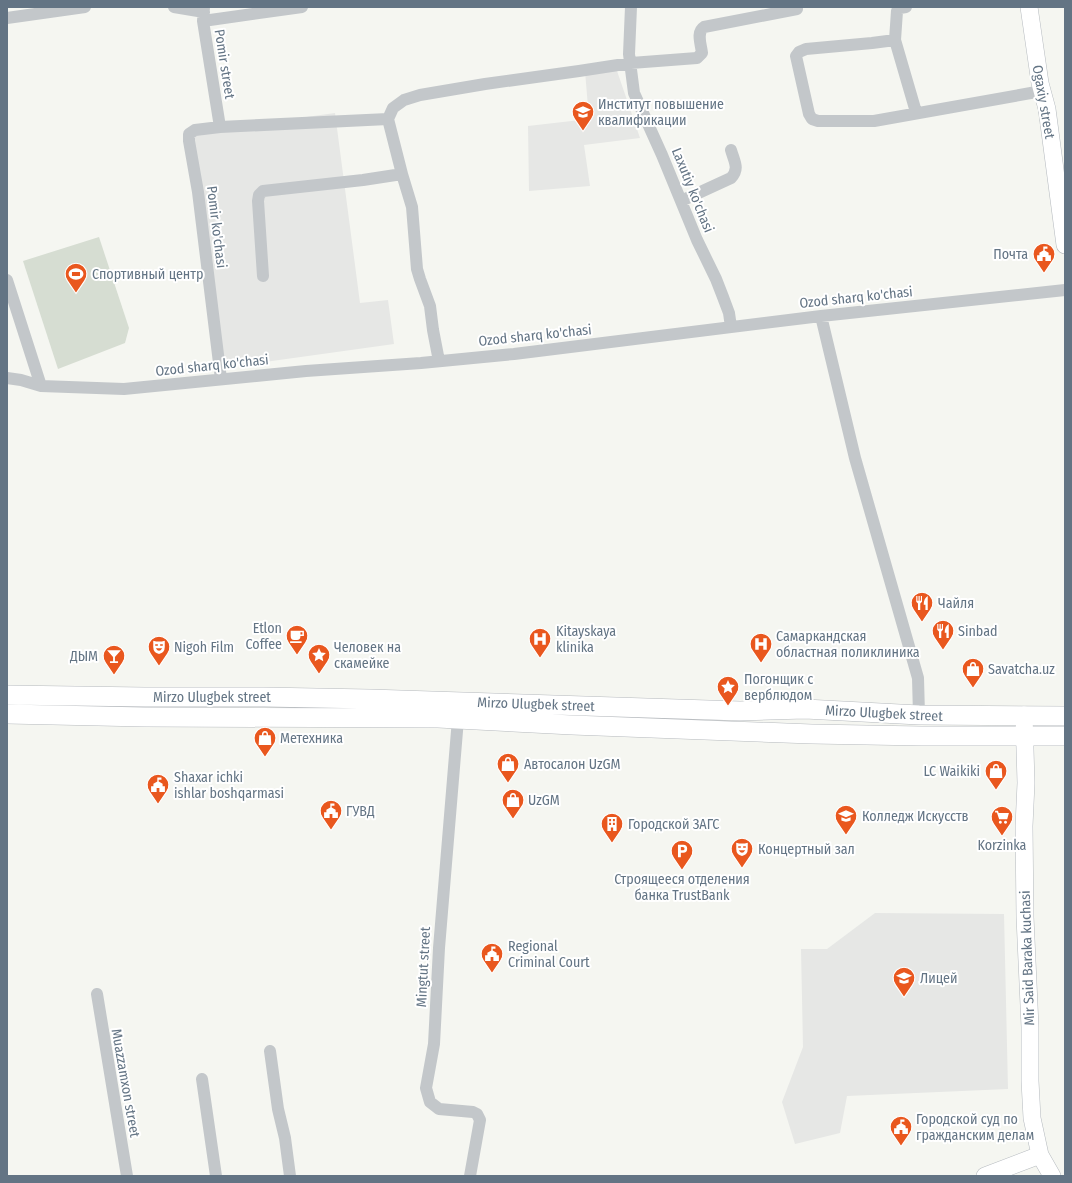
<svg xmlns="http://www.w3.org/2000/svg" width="1072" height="1183" font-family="'Fira Sans Condensed',sans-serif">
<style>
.built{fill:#e6e7e5}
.green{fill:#d6ddd2}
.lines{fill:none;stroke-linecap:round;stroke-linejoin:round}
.secondary-casing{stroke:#b5babf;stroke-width:18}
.primary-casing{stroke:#b6babe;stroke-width:20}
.street{stroke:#c3c7ca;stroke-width:12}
.secondary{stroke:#fff;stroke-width:17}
.primary{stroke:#fff;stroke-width:19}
.labels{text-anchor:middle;stroke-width:4;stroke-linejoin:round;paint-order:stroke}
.street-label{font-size:14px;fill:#637484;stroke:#fff}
.poi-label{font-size:14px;fill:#637484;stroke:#fff;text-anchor:start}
</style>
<rect width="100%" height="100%" fill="#f5f6f1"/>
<path class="built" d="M 616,68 L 640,138 L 584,145 L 590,186 L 529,191 L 528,126 L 589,119 L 585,71 Z
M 335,113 L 360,303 L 388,300 L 394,344 L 222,368 L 191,133 Z
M 875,913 L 1004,914 L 1008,1089 L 847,1096 L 840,1133 L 795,1144 L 782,1102 L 803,1047 L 801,949 L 827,949 Z"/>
<path class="green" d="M 99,237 L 129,328 L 125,343 L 58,369 L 23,261 Z"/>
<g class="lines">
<g class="secondary-casing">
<path id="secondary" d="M 1029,7 L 1040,83 L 1047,109 L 1065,245
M 1024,715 L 1026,783 L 1024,826 L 1025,917 L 1030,1027 L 1030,1081 L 1032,1118 L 1040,1155 L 1052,1176
M 985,1176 L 1040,1155"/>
</g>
<g class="primary-casing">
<path id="primary" d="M 7,695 L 145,697 L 264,697 L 370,699 L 740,711 L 805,709 L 919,715 L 1065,716
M 7,714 L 144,717 L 438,718 L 572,725 L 812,734 L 921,736 L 1065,736"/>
</g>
<path class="street" d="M 174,7 L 204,12
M 204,7 L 203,21 L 220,127
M 631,7 L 629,54 L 634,93 L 662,155 L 697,240 L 716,279 L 723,297 L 729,313 L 731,327
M 7,18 L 85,7
M 203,21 L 302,7
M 895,40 L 897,11 L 900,8 L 906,7
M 916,112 L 895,40 L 872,43 L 806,49 L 799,52 L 796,56 L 809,114 L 812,119 L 818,121 L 874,121 L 1042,91
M 681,201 L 731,178 C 740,169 734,161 731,150
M 263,276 L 258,201 L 259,195 L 263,191 L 363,180 L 402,174
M 7,280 L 41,386
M 821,316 L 855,458 L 918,678 L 919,715
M 439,361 L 433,330 L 430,306 L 420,279 L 417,269 L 412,207 L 402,174 L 388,119 L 393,108 L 404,100 L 420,95 L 485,84 L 579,71 L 631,63 L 697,58 L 702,53 C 701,44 696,32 704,27 L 797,9
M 7,378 L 21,380 L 41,386 L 124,389 L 306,371 L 421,363 L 514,354 L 821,316 L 1065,290
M 221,379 L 198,192 L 189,141 L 189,134 L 195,130 L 220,127 L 388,119
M 458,719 L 439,948 L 434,1044 L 426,1088 L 430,1102 L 439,1109 L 473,1112 L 477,1114 L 480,1120 L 470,1176
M 97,994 L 127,1176
M 270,1051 L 278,1109 L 285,1138 L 290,1176
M 202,1079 L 216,1176"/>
<use href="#secondary" class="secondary"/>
<use href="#primary" class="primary"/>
</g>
<defs>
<g id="university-pin" transform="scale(1.15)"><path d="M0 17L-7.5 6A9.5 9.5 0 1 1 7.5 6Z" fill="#e9571e" stroke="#fff"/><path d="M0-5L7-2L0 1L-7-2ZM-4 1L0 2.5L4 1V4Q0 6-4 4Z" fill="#fff"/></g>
<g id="civic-pin" transform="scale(1.15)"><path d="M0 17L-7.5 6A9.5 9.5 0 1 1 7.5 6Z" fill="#e9571e" stroke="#fff"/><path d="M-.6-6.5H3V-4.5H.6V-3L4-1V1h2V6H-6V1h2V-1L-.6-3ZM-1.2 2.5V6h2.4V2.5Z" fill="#fff"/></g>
<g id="stadium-pin" transform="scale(1.15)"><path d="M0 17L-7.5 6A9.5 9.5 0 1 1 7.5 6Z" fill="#e9571e" stroke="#fff"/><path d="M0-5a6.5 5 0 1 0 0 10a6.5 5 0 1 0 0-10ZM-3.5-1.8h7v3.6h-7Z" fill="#fff"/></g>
<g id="restaurant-pin" transform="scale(1.15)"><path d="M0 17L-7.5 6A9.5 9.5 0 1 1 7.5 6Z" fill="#e9571e" stroke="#fff"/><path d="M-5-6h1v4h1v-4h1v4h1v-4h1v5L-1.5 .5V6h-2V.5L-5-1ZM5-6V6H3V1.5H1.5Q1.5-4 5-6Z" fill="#fff"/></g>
<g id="cafe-pin" transform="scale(1.15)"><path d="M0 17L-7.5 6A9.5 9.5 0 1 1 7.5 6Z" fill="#e9571e" stroke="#fff"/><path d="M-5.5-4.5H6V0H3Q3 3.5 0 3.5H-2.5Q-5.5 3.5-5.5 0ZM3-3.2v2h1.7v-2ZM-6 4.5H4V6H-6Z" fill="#fff"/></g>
<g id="hospital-pin" transform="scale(1.15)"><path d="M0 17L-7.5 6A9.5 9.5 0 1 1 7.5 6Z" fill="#e9571e" stroke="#fff"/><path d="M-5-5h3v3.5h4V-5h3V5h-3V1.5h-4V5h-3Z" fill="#fff"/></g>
<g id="theatre-pin" transform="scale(1.15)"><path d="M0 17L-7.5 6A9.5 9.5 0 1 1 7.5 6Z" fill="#e9571e" stroke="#fff"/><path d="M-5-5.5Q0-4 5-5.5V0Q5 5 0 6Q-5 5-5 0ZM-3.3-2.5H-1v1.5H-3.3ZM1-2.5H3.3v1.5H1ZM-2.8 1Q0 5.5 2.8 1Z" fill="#fff"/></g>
<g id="sight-pin" transform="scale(1.15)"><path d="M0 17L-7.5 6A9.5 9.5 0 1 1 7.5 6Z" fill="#e9571e" stroke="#fff"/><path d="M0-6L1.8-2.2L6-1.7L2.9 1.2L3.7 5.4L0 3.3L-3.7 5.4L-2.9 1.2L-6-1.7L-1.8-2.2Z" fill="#fff"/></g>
<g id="bar-pin" transform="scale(1.15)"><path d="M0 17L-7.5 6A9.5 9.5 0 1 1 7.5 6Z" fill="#e9571e" stroke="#fff"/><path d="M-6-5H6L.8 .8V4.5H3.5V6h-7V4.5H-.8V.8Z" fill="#fff"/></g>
<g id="shop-pin" transform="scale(1.15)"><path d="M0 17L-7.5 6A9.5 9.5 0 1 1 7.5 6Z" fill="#e9571e" stroke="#fff"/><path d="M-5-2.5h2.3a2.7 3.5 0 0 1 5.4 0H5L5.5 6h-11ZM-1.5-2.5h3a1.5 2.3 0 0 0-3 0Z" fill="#fff"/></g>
<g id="supermarket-pin" transform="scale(1.15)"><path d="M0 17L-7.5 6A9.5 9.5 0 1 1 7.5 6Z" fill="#e9571e" stroke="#fff"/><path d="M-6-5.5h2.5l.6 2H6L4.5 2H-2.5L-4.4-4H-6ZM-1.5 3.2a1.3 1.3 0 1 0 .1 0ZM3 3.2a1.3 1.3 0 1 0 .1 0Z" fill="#fff"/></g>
<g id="building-pin" transform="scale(1.15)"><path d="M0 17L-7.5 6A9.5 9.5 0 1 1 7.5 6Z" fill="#e9571e" stroke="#fff"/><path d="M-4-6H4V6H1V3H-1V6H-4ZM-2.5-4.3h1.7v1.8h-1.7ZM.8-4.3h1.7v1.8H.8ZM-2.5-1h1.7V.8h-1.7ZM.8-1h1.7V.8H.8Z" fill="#fff"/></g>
<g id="parking-pin" transform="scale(1.15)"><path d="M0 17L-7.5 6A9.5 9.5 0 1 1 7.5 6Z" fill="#e9571e" stroke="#fff"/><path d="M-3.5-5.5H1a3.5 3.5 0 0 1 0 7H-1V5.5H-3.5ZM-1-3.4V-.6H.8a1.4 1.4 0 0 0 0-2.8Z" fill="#fff"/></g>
</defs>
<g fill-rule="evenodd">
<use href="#university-pin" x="583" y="112"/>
<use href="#civic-pin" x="1044" y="254"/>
<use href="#stadium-pin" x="76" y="274"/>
<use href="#restaurant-pin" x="922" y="603"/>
<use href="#restaurant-pin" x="943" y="631"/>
<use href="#cafe-pin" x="297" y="636"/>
<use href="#hospital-pin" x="540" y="639"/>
<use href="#hospital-pin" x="761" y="644"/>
<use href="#theatre-pin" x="159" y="647"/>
<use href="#sight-pin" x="319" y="655"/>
<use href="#bar-pin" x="114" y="656"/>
<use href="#shop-pin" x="973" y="669"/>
<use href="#sight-pin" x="728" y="687"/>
<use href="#shop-pin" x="265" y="738"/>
<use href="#shop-pin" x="508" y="764"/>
<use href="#shop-pin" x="996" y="771"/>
<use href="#civic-pin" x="158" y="785"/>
<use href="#shop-pin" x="513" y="800"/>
<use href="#civic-pin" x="331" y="811"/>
<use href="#university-pin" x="846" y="816"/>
<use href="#supermarket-pin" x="1002" y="817"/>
<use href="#building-pin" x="612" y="824"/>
<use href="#theatre-pin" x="742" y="849"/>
<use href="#parking-pin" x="682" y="851"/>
<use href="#civic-pin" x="492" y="954"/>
<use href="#university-pin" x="904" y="978"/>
<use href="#civic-pin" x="901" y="1127"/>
</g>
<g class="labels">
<g class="street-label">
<text transform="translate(225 64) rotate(81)" y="5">Pomir street</text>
<text transform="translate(1044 102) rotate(80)" y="5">Ogaxiy street</text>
<text transform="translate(693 190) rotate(68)" y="5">Laxutiy ko'chasi</text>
<text transform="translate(217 227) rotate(83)" y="5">Pomir ko'chasi</text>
<text transform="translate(856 297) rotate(-6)" y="5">Ozod sharq ko'chasi</text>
<text transform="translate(535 335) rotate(-6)" y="5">Ozod sharq ko'chasi</text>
<text transform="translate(212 365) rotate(-6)" y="5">Ozod sharq ko'chasi</text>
<text x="212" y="702">Mirzo Ulugbek street</text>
<text transform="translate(536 704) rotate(2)" y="5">Mirzo Ulugbek street</text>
<text transform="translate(884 713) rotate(3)" y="5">Mirzo Ulugbek street</text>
<text transform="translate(1027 958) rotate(-92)" y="5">Mir Said Baraka kuchasi</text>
<text transform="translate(423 967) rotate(-87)" y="5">Mingtut street</text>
<text transform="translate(126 1083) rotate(80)" y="5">Muazzamxon street</text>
</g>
<g class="poi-label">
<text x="598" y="109">Институт повышение<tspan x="598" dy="16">квалификации</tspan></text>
<text x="1028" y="259" text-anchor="end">Почта</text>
<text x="92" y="279">Спортивный центр</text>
<text x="938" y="608">Чайля</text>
<text x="282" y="633" text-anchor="end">Etlon<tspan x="282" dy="16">Coffee</tspan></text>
<text x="556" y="636">Kitayskaya<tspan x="556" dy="16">klinika</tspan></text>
<text x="958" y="636">Sinbad</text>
<text x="776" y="641">Самаркандская<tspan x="776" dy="16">областная поликлиника</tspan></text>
<text x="174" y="652">Nigoh Film</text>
<text x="334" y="652">Человек на<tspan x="334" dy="16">скамейке</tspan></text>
<text x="98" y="661" text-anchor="end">ДЫМ</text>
<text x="988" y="674">Savatcha.uz</text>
<text x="744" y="684">Погонщик с<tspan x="744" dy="16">верблюдом</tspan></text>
<text x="280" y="743">Метехника</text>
<text x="524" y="769">Автосалон UzGM</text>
<text x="980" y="776" text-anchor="end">LC Waikiki</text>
<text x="174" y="782">Shaxar ichki<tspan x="174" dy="16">ishlar boshqarmasi</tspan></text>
<text x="528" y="805">UzGM</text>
<text x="346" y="816">ГУВД</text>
<text x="862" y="821">Колледж Искусств</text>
<text x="628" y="829">Городской ЗАГС</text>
<text x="1002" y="850" text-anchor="middle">Korzinka</text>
<text x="758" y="854">Концертный зал</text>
<text x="682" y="884" text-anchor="middle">Строящееся отделения<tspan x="682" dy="16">банка TrustBank</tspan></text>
<text x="508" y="951">Regional<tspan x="508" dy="16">Criminal Court</tspan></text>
<text x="920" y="983">Лицей</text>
<text x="916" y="1124">Городской суд по<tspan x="916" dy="16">гражданским делам</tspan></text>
</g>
</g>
<rect width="1072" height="1183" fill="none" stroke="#637484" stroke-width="16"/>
</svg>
